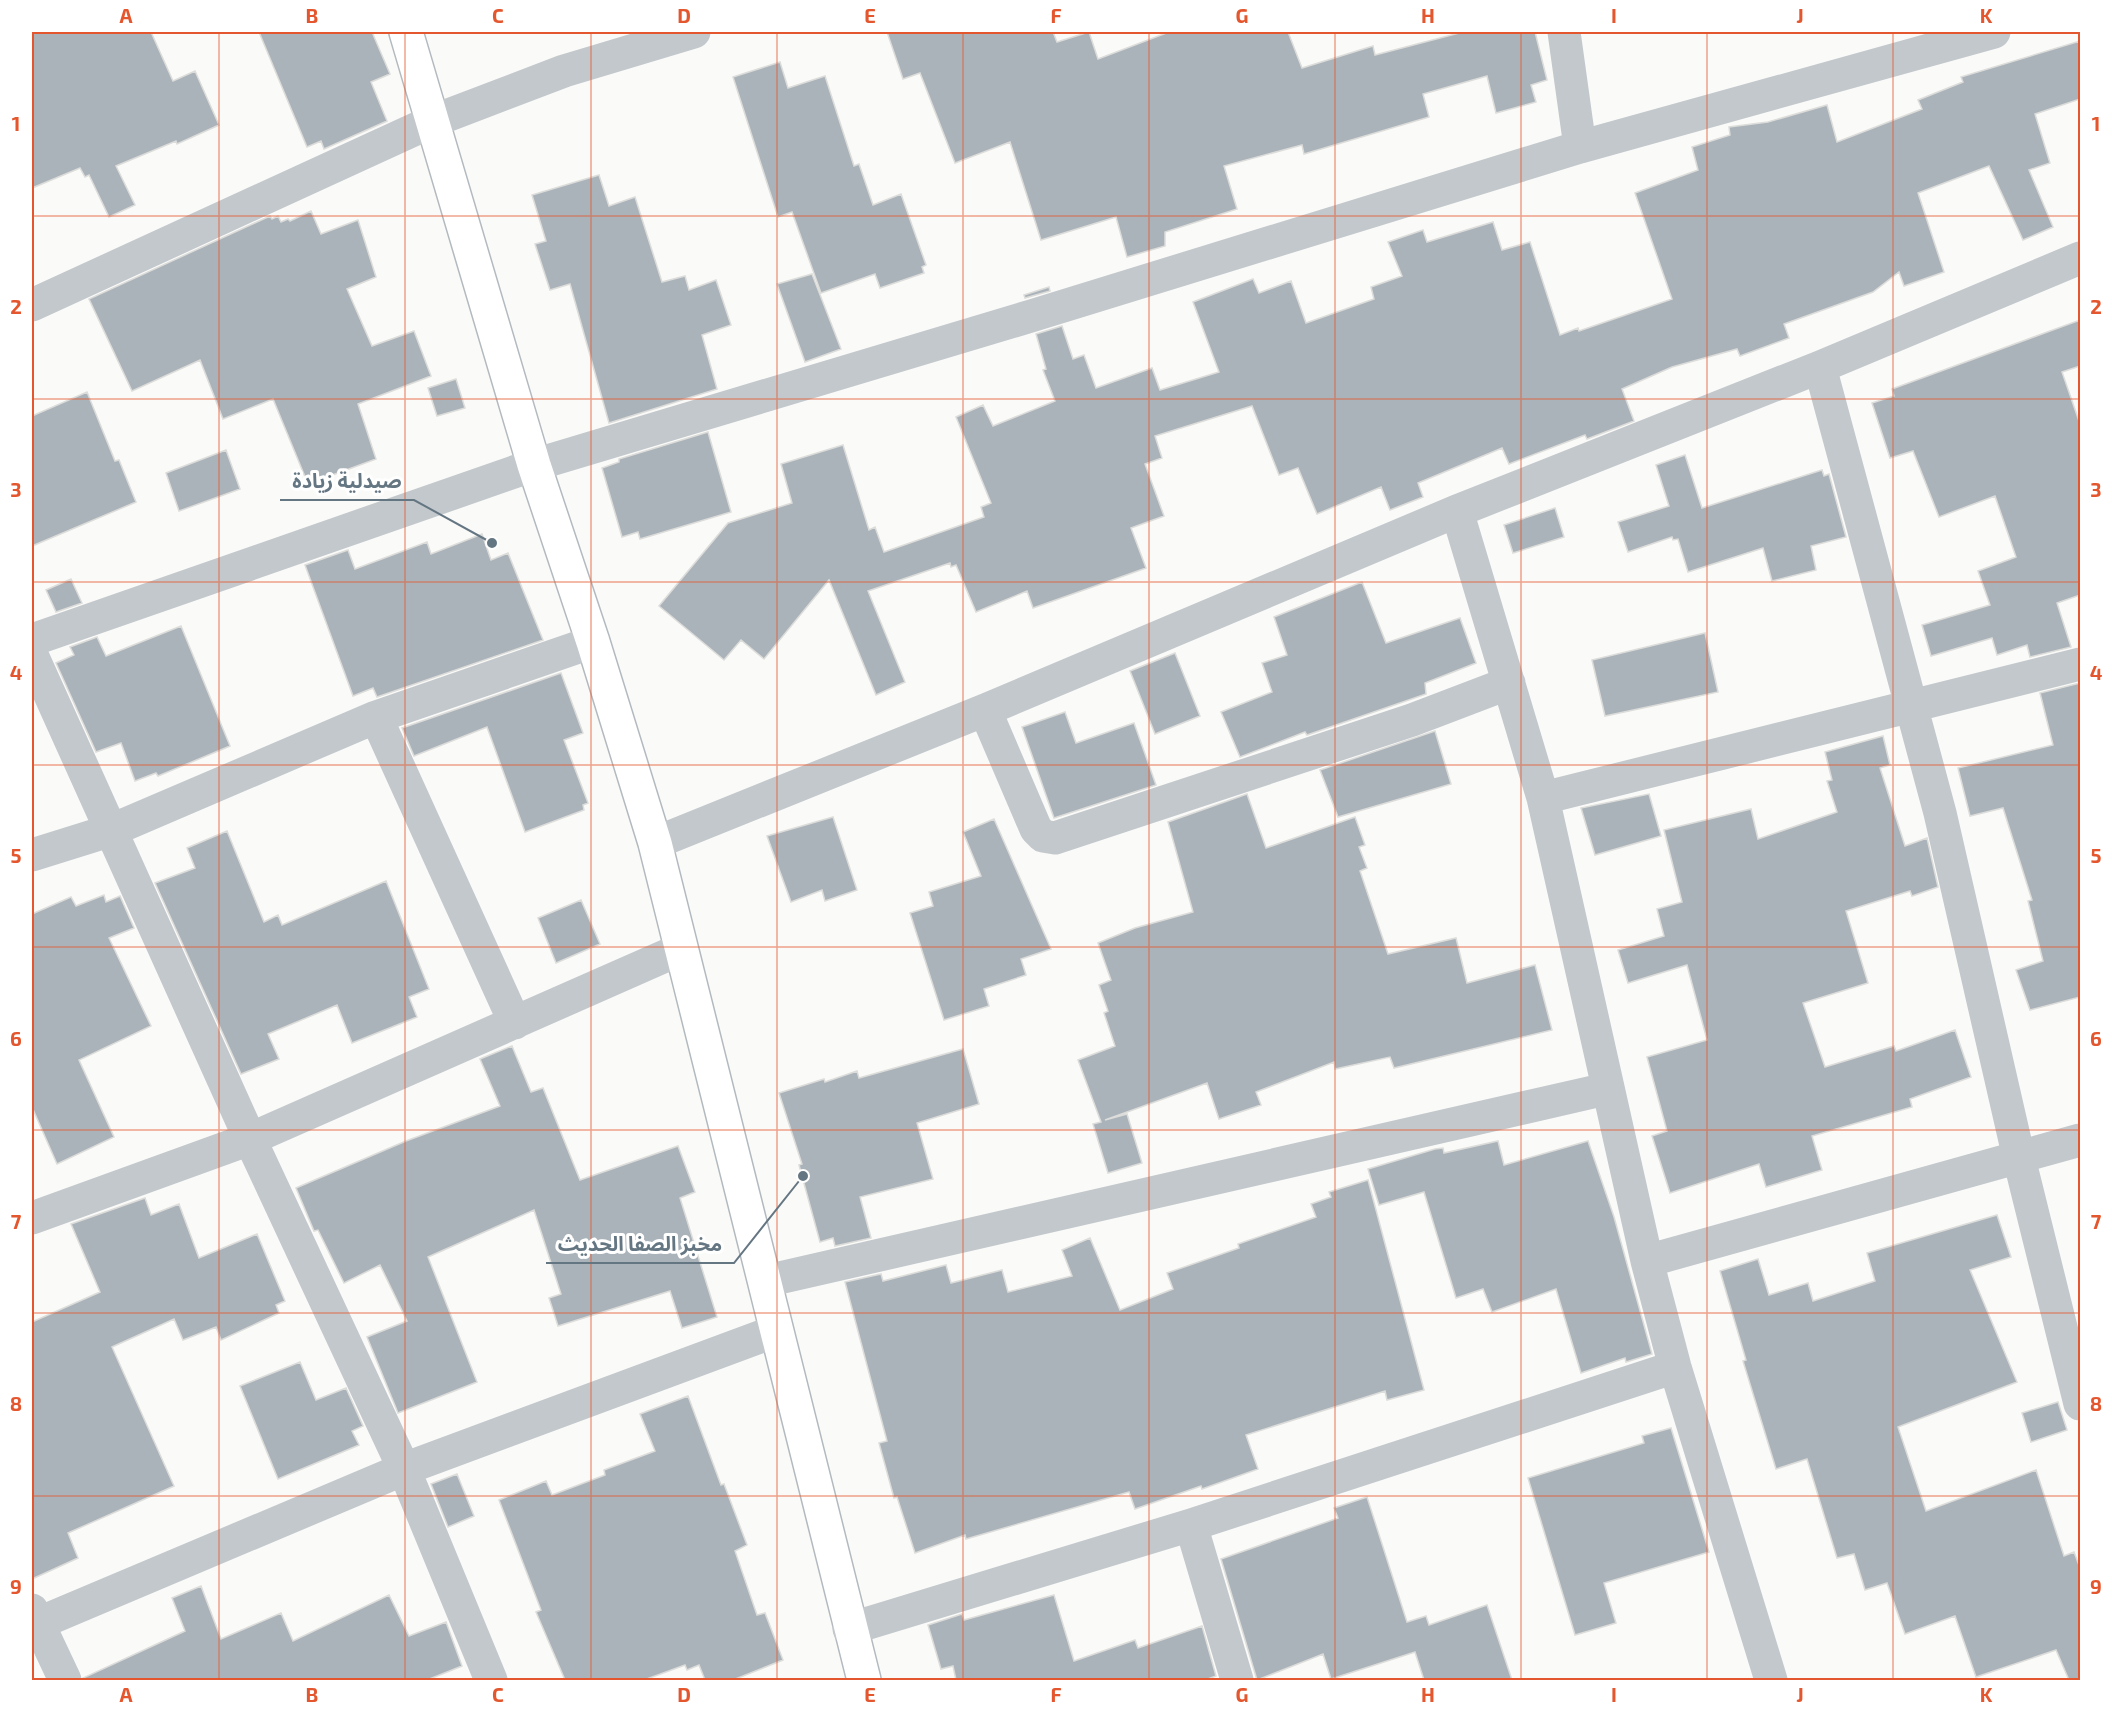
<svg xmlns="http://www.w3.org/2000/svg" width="2112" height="1712" font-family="'Exo 2','Noto Sans Arabic',sans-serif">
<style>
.building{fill:#aab3b9;stroke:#dcdcda;stroke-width:1.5}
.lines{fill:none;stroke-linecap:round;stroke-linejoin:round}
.secondary-casing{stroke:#b3babf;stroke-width:36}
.street{stroke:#c3c8cc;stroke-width:33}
.secondary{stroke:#fff;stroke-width:33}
.grid{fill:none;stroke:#e4572e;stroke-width:1.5;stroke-opacity:0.55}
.leader{fill:none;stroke:#657683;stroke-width:2}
.callout-dot{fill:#657683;stroke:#fff;stroke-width:2}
.callout-label{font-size:20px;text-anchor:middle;font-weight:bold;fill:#657683;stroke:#fff;stroke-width:6;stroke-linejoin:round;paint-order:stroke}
.neatline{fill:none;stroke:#e4572e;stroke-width:2}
.grid-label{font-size:20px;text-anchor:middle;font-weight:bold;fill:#e4572e}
</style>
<rect width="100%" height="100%" fill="#fafaf8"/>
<path class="building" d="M 32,32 L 151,32 L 173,81 L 195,71 L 219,125 L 177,144 L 176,141 L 116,166 L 135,205 L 109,217 L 89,175 L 85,177 L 80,168 L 32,188 Z
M 259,32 L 372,32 L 390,74 L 371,82 L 387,121 L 324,149 L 321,141 L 307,147 Z
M 887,32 L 1053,32 L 1057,42 L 1089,32 L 1098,59 L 1169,32 L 1288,32 L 1302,68 L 1373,46 L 1375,55 L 1463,32 L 1535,32 L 1547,80 L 1531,85 L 1536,102 L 1496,113 L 1487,76 L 1423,94 L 1429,117 L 1304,154 L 1302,145 L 1224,166 L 1237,209 L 1165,232 L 1165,246 L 1127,257 L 1116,217 L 1041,240 L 1010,142 L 955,163 L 920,73 L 903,79 Z
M 2080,41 L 2080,99 L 2035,114 L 2050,163 L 2029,170 L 2053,227 L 2023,240 L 1989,166 L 1918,193 L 1944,272 L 1904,286 L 1899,272 L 1873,292 L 1784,324 L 1789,338 L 1740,356 L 1737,349 L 1672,367 L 1622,389 L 1634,421 L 1587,439 L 1585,435 L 1509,464 L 1502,448 L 1418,483 L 1423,497 L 1390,510 L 1381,487 L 1317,514 L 1298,468 L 1279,475 L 1252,406 L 1155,436 L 1162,458 L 1145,464 L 1164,516 L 1131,528 L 1146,568 L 1033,608 L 1027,591 L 976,612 L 956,565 L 951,567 L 950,563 L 868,591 L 905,682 L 876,695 L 829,580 L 764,659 L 741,640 L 724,660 L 659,606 L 728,523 L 792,503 L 781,464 L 843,445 L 869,530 L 875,527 L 884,552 L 984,517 L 981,507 L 991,503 L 956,417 L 983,405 L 993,426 L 1055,401 L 1043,370 L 1046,369 L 1036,334 L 1062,326 L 1073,359 L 1084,355 L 1096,388 L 1152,368 L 1160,390 L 1219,372 L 1193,302 L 1253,279 L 1259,293 L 1291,281 L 1306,323 L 1374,299 L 1371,287 L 1402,276 L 1388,242 L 1423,230 L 1427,242 L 1493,222 L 1502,250 L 1530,242 L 1560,335 L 1578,328 L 1579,331 L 1672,299 L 1635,193 L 1698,170 L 1692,147 L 1730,135 L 1729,127 L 1768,122 L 1827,105 L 1837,142 L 1922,109 L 1918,100 L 1963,82 L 1961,77 Z
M 780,62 L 788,88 L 825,76 L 854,166 L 859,164 L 873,205 L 901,194 L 926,265 L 922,267 L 924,273 L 880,288 L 875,274 L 821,293 L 792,212 L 778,217 L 733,77 Z
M 599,175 L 609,206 L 635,197 L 662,282 L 685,276 L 689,290 L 716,280 L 731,325 L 702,335 L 717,389 L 609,423 L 570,284 L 550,290 L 535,244 L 546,241 L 532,195 Z
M 311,211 L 321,234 L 358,220 L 376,277 L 347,289 L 372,346 L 414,331 L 431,376 L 358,404 L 376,459 L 308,484 L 273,399 L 223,419 L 200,360 L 132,391 L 89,299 L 270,216 L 272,219 L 278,216 L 281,222 L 288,219 L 290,221 Z
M 812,274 L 841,349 L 805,362 L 777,284 Z
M 1049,287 L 1050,291 L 1025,298 L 1024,295 Z
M 2080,320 L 2080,366 L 2062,372 L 2080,424 L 2080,595 L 2057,603 L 2071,647 L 2030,657 L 2027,645 L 1997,655 L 1992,638 L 1931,656 L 1922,625 L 1990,605 L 1978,571 L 2016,557 L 1995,496 L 1939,517 L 1913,451 L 1890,458 L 1872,403 L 1894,396 L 1892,389 Z
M 456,379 L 465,408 L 437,416 L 428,388 Z
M 87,392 L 115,461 L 119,460 L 136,502 L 32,546 L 32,416 Z
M 708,432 L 731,512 L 640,539 L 638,532 L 622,537 L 602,468 L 619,462 L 619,459 Z
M 226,450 L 240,489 L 179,511 L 166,473 Z
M 1685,455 L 1702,508 L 1822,470 L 1824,476 L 1829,474 L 1846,537 L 1811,546 L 1816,570 L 1772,581 L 1763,548 L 1688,572 L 1678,539 L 1673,540 L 1672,537 L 1628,552 L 1618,522 L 1669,506 L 1656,465 Z
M 1555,508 L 1564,537 L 1513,553 L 1504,525 Z
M 482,534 L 491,560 L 508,553 L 543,640 L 377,697 L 373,688 L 353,696 L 305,565 L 348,550 L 355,569 L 427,542 L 431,554 Z
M 71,579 L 82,603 L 56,612 L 46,590 Z
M 1362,582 L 1386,643 L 1460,618 L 1476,663 L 1425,683 L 1426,694 L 1307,735 L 1305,732 L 1240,757 L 1221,712 L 1272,692 L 1262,663 L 1287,655 L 1274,617 Z
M 181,626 L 230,746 L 158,776 L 156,773 L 135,781 L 121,743 L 96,752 L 56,663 L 74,655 L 70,647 L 97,637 L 106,656 Z
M 1705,633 L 1718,692 L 1605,716 L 1592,660 Z
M 1175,653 L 1200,716 L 1155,734 L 1130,671 Z
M 561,673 L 583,733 L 564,740 L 588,803 L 583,805 L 584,810 L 525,832 L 487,727 L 414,756 L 402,728 Z
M 2080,683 L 2080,997 L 2030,1010 L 2016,970 L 2043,961 L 2028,901 L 2032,900 L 2003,808 L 1970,816 L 1958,768 L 2053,745 L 2040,693 Z
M 1065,712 L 1076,743 L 1134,723 L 1156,785 L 1054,818 L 1022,727 Z
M 1435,731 L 1451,784 L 1338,817 L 1320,770 Z
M 1883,736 L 1890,765 L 1880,768 L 1905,846 L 1927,838 L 1938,887 L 1912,896 L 1910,891 L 1846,911 L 1868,983 L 1803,1003 L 1825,1067 L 1894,1046 L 1896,1051 L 1955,1030 L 1971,1077 L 1910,1099 L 1912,1107 L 1812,1136 L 1822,1170 L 1766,1187 L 1759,1164 L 1670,1193 L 1652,1136 L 1667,1131 L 1647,1057 L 1707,1040 L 1687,965 L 1628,983 L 1618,950 L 1664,936 L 1657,909 L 1682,902 L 1664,830 L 1751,809 L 1758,839 L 1837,812 L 1827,781 L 1832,780 L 1825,752 Z
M 1247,794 L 1266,848 L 1355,817 L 1365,845 L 1359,847 L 1367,868 L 1360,871 L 1388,954 L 1456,938 L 1467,983 L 1535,965 L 1552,1030 L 1394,1068 L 1390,1057 L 1335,1069 L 1334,1062 L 1256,1092 L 1261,1105 L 1219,1119 L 1207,1083 L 1105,1120 L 1127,1114 L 1142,1163 L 1108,1173 L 1093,1124 L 1101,1122 L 1078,1060 L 1115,1046 L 1104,1013 L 1108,1011 L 1099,985 L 1111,980 L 1098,943 L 1135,928 L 1193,912 L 1168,822 Z
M 1649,794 L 1661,836 L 1595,855 L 1581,808 Z
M 833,817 L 857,890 L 825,901 L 822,890 L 791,902 L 767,836 Z
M 994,819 L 1051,949 L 1021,959 L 1026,975 L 984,989 L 989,1006 L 944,1020 L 910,913 L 933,906 L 929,892 L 981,876 L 963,832 Z
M 227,831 L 264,922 L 278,915 L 282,925 L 386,881 L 429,989 L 409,997 L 417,1017 L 352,1043 L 337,1005 L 268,1034 L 279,1059 L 241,1074 L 155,883 L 195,868 L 187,848 Z
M 104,895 L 106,902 L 120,896 L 134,928 L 109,938 L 151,1026 L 79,1060 L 114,1137 L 57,1164 L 32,1107 L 32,914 L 71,897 L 76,906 Z
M 581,900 L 600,944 L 556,963 L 538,918 Z
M 512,1046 L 531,1092 L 543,1088 L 580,1180 L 678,1146 L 695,1192 L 680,1198 L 717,1317 L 682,1328 L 670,1291 L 558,1326 L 549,1298 L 561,1294 L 534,1210 L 428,1257 L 477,1382 L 398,1413 L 367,1337 L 407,1321 L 380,1265 L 344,1283 L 318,1230 L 314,1231 L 296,1188 L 406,1141 L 500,1106 L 480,1059 Z
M 963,1049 L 979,1104 L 917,1123 L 933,1179 L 860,1197 L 871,1238 L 835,1246 L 833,1238 L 820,1242 L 799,1165 L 802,1164 L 779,1093 L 824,1079 L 825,1082 L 857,1071 L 859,1078 Z
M 1498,1141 L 1504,1165 L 1588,1141 L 1614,1217 L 1652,1354 L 1626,1362 L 1625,1358 L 1581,1373 L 1556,1289 L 1492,1312 L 1483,1289 L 1456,1298 L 1424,1192 L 1379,1205 L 1368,1169 L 1435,1149 L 1443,1148 L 1444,1153 Z
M 1368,1180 L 1424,1390 L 1387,1400 L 1385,1391 L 1246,1435 L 1258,1469 L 1202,1489 L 1201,1486 L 1135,1509 L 1129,1492 L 966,1539 L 965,1535 L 915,1553 L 897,1497 L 894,1498 L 879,1443 L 887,1441 L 845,1282 L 881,1274 L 883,1281 L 946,1265 L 951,1283 L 1002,1270 L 1008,1292 L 1072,1276 L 1062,1250 L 1090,1238 L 1120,1310 L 1173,1289 L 1167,1273 L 1239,1248 L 1238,1244 L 1316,1217 L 1311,1204 L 1331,1197 L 1329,1192 Z
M 145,1198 L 151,1215 L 179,1204 L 199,1258 L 257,1234 L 285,1301 L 276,1305 L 279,1313 L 221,1340 L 216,1327 L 183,1340 L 174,1319 L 112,1347 L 174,1486 L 68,1533 L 78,1558 L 32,1579 L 32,1322 L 100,1292 L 71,1224 Z
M 1997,1215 L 2011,1257 L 1970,1270 L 2017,1382 L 1898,1427 L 1926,1511 L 2036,1470 L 2064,1556 L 2074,1552 L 2080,1568 L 2080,1680 L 2069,1680 L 2056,1650 L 1976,1677 L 1955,1616 L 1905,1634 L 1887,1583 L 1865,1590 L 1854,1554 L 1837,1558 L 1807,1459 L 1776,1469 L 1743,1361 L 1746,1360 L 1720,1271 L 1758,1259 L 1769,1295 L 1808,1283 L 1813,1301 L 1875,1281 L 1867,1253 Z
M 300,1362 L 316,1400 L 346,1388 L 363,1426 L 352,1431 L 359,1445 L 278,1479 L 240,1386 Z
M 688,1396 L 721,1485 L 724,1484 L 747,1545 L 735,1551 L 757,1615 L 765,1613 L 783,1660 L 733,1680 L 705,1680 L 699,1665 L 687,1670 L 685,1665 L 644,1680 L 565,1680 L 536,1612 L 541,1610 L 499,1500 L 546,1481 L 552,1495 L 605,1475 L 604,1470 L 655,1451 L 640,1414 Z
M 2058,1402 L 2067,1430 L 2031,1442 L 2022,1413 Z
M 1671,1428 L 1709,1552 L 1604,1583 L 1616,1623 L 1575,1635 L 1528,1478 L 1644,1443 L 1642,1436 Z
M 457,1474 L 474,1516 L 448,1527 L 431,1484 Z
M 1367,1497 L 1407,1622 L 1426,1616 L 1429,1625 L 1487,1605 L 1512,1680 L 1424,1680 L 1415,1652 L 1331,1679 L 1323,1654 L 1257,1680 L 1221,1559 L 1338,1518 L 1334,1508 Z
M 201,1586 L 221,1639 L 281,1613 L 293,1641 L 389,1595 L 409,1636 L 446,1622 L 462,1666 L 427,1680 L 84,1680 L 83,1678 L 185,1631 L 172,1598 Z
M 1054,1595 L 1074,1661 L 1135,1640 L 1138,1648 L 1202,1626 L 1216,1676 L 1205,1680 L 956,1680 L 953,1666 L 941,1669 L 928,1625 L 962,1614 L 964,1620 Z"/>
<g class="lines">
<g class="secondary-casing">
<path id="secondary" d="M 406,32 L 534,465 L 593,642 L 655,843 L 864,1680"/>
</g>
<path class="street" d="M 1564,32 L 1580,147
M 32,305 L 433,121 L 564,71 L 694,32
M 1820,367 L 1940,813 L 2019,1158 L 2080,1404
M 1457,511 L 1543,798 L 1647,1261 L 1675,1367 L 1771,1680
M 32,640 L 534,465 L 1031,316 L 1580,147 L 1994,32
M 32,655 L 250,1139 L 404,1469 L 491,1680
M 985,710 L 1036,829 L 1043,836 L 1055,838 L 1412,720 L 1509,683
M 376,717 L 515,1023
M 1543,798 L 2080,664
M 655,843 L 985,710 L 1457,511 L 1820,367 L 2080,258
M 32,855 L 112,830 L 376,717 L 593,642
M 32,1218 L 250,1139 L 681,949
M 1647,1261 L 2080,1140
M 766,1281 L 1606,1089
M 1191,1525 L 1237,1680
M 32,1610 L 65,1680
M 32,1626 L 404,1469 L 776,1331
M 849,1629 L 1191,1525 L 1675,1367"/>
<use href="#secondary" class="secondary"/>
</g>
<path class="grid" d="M 219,32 L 219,1680M 405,32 L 405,1680M 591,32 L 591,1680M 777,32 L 777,1680M 963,32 L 963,1680M 1149,32 L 1149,1680M 1335,32 L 1335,1680M 1521,32 L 1521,1680M 1707,32 L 1707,1680M 1893,32 L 1893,1680M 32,216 L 2080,216M 32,399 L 2080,399M 32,582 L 2080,582M 32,765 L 2080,765M 32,947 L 2080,947M 32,1130 L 2080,1130M 32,1313 L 2080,1313M 32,1496 L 2080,1496"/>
<path class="leader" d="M492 543L414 500H280M803 1176L734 1263H546"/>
<g class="callout-dot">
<circle cx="492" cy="543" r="6"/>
<circle cx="803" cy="1176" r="6"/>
</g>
<g class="callout-label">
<text x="347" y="488">صيدلية زيادة</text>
<text x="640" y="1251">مخبز الصفا الحديث</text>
</g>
<rect width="2112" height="1712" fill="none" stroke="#ffffff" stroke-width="66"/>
<rect x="33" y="33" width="2046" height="1646" class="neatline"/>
<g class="grid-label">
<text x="126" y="23">A</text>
<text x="312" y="23">B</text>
<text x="498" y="23">C</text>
<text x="684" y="23">D</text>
<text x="870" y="23">E</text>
<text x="1056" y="23">F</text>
<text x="1242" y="23">G</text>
<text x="1428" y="23">H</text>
<text x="1614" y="23">I</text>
<text x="1800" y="23">J</text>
<text x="1986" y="23">K</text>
<text x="16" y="131">1</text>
<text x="2096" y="131">1</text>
<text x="16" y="314">2</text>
<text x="2096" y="314">2</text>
<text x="16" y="497">3</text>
<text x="2096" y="497">3</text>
<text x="16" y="680">4</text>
<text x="2096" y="680">4</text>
<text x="16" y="863">5</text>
<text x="2096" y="863">5</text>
<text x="16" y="1046">6</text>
<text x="2096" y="1046">6</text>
<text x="16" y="1229">7</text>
<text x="2096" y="1229">7</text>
<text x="16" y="1411">8</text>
<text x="2096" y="1411">8</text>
<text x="16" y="1594">9</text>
<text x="2096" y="1594">9</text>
<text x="126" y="1702">A</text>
<text x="312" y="1702">B</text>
<text x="498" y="1702">C</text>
<text x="684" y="1702">D</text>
<text x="870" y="1702">E</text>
<text x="1056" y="1702">F</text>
<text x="1242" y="1702">G</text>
<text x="1428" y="1702">H</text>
<text x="1614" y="1702">I</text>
<text x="1800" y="1702">J</text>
<text x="1986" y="1702">K</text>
</g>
</svg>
